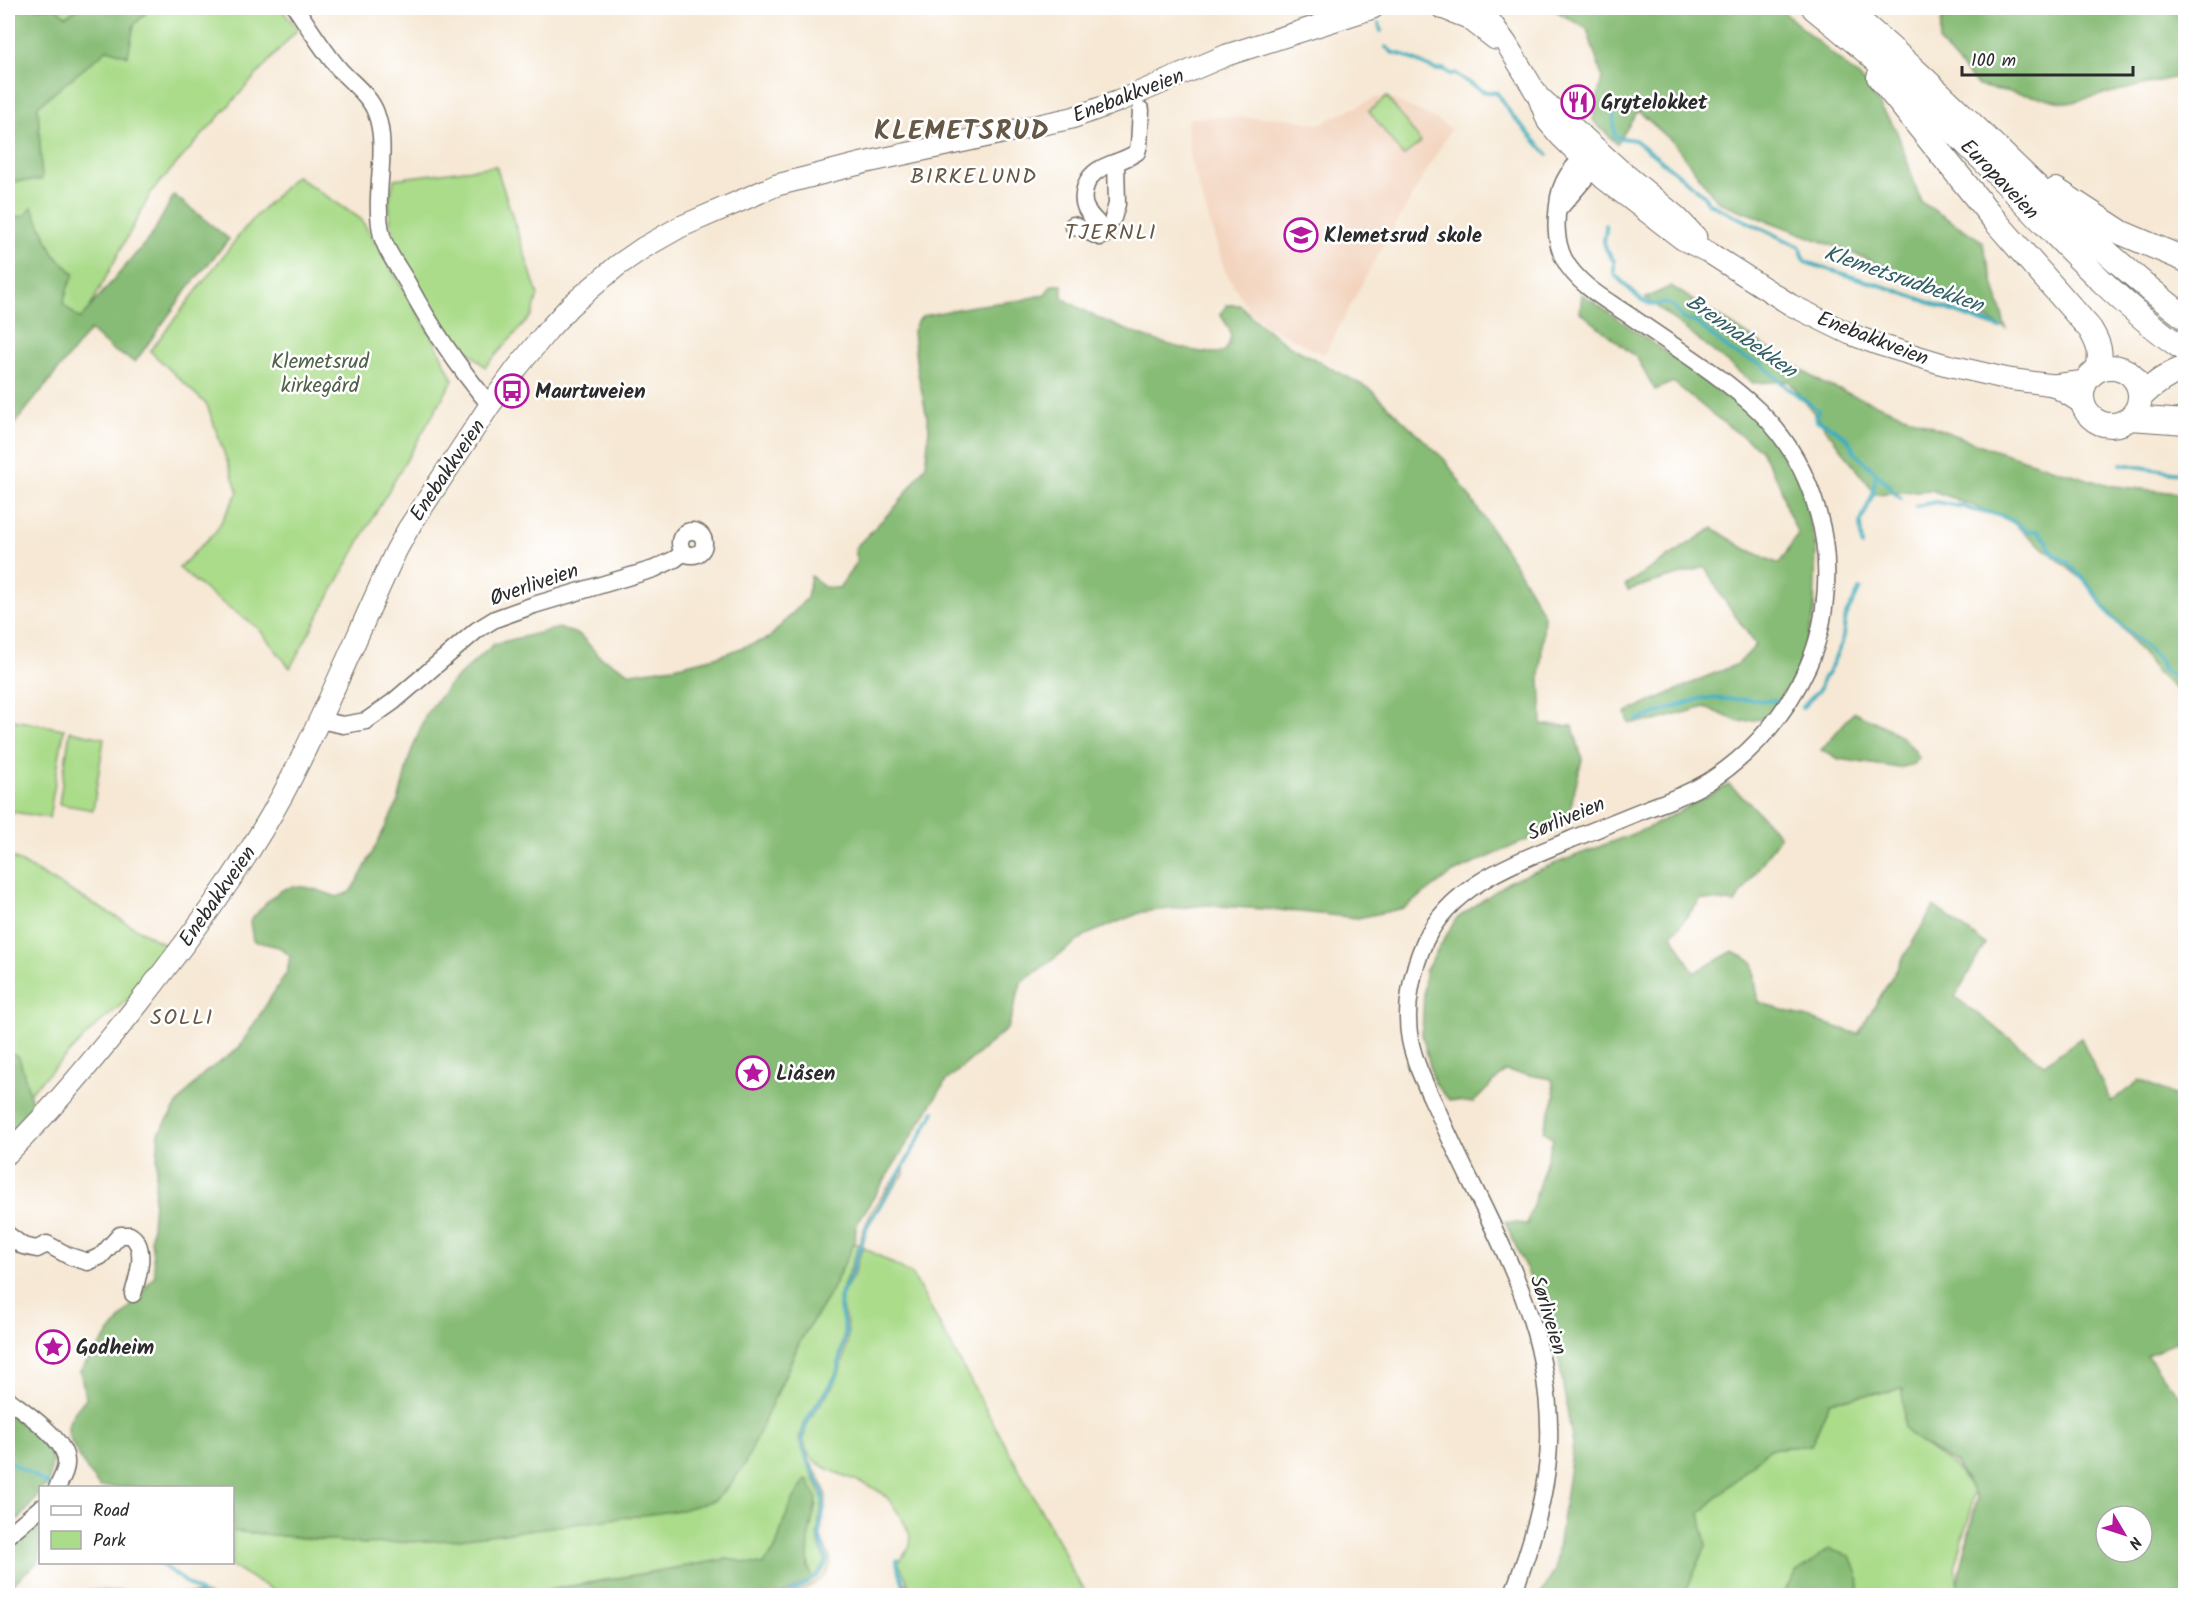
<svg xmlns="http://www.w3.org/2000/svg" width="2193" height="1603" font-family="Kalam,sans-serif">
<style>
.built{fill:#f3d4be}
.green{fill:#aadc8a;stroke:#6a845a;stroke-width:1.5}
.forest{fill:#87bc76;stroke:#597450;stroke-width:1.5;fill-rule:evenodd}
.sand{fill:#eeda9e;stroke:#8c8264;stroke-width:1.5}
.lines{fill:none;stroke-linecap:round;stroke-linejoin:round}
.stream{stroke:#3fadbc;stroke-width:4}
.minor-casing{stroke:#726d66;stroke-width:19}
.major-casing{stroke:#726d66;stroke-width:23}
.highway-casing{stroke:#726d66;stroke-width:26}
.minor{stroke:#fff;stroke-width:16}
.major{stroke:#fff;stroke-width:21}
.highway{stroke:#fff;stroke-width:24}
.labels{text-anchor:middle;stroke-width:5;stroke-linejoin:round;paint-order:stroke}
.street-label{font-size:21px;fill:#2b2b2b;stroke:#fff}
.poi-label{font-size:21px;font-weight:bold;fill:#2b2b2b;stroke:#fff;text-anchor:start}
.park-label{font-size:21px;fill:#516048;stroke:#fff}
.neighbourhood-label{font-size:22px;letter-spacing:1.5px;fill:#665847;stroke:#fff}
.water-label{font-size:22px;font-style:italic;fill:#335f65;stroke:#fff}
.district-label{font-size:27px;font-weight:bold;letter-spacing:1.5px;fill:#665847;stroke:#fff}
</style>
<rect width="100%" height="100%" fill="#fff"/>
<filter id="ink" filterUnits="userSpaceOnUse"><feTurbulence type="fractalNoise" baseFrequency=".0167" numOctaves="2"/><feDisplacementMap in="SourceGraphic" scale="12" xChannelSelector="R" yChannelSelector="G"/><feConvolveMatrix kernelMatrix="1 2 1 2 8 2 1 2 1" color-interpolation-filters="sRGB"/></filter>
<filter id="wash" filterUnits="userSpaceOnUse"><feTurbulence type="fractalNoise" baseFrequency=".008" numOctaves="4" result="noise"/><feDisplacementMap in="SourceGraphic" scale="24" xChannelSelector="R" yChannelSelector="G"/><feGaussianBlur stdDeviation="1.35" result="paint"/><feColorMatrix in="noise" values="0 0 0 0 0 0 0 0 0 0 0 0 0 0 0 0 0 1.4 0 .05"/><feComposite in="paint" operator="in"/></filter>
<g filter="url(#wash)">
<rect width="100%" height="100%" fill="#f6e8d4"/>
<path class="built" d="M 1387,97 L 1433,117 L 1451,129 L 1371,267 L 1324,355 L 1266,325 L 1247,308 L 1225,271 L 1190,159 L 1187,119 L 1203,117 L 1286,118 L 1318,124 L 1376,98 Z"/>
<path class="green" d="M 8,8 L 280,8 L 298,29 L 152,191 L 51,380 L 32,401 L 8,386 Z
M 1387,97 L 1421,142 L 1403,156 L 1369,111 Z
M 496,166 L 538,295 L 532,315 L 485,367 L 447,331 L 400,257 L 391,226 L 389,201 L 394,179 Z
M 296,176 L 361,219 L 434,340 L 453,380 L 368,526 L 290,668 L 258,628 L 210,594 L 179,568 L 216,531 L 238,492 L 207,405 L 150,351 L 248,224 Z
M 8,719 L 64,729 L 49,818 L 8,811 Z
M 70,731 L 104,738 L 93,810 L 59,804 Z
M 8,855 L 167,946 L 132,996 L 98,1024 L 8,1114 Z
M 854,1243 L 859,1245 L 839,1296 L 844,1332 L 836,1374 L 810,1413 L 802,1427 L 799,1441 L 823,1500 L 819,1520 L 819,1544 L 825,1561 L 823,1567 L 812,1579 C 805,1557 807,1526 817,1505 L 784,1520 C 780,1541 778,1550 762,1565 L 727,1559 L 517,1595 L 283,1596 L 226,1563 L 232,1562 L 233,1531 L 366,1544 L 776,1397 L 800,1341 L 829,1295 Z
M 863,1247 L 912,1274 L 1065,1554 L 1071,1570 L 1088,1595 L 911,1595 L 906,1578 L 898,1562 C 914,1545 914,1539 902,1519 C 896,1510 891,1500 883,1494 C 863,1478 821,1474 808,1453 C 791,1426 832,1398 839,1373 C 843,1361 847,1346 848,1333 C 848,1322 841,1312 841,1302 C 841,1291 850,1283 854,1273 C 857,1264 859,1256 863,1247 Z
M 1903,1389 L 1909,1434 L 1956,1468 L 1973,1490 L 1971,1510 L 1956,1564 L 1958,1595 L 1852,1595 L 1859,1588 L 1797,1573 L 1781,1595 L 1684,1596 L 1706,1546 L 1700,1513 L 1769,1449 L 1811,1445 L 1830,1401 Z"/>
<path class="forest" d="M 8,8 L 55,8 L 66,16 L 79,8 L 151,8 L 134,25 L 128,56 L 108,49 L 38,106 L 42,180 L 8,182 Z
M 1551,8 L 1779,8 L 1862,80 L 1896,129 L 1921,202 L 1982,241 L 2006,329 L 1878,263 L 1718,202 L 1674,143 L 1638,111 L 1617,144 L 1593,120 L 1602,77 L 1587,29 Z
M 1939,8 L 2185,8 L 2185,75 L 2068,103 L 1978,86 L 1939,42 L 1943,10 Z
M 174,195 L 229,239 L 188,288 L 135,362 L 112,350 L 90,330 L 8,432 L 8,218 L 24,216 L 32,207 L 54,254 L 74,274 L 68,287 L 63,304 L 80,319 L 152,235 Z
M 1052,285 L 1062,285 L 1062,297 C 1088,318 1193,360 1224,352 C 1236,335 1230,329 1220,314 L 1227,305 L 1240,305 L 1258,323 L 1290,346 L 1370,389 L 1445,460 L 1514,563 L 1544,615 L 1540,678 L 1542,725 L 1573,726 L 1582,759 L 1567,822 L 1453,873 L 1404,908 L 1358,918 L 1291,911 L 1206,905 L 1142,912 L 1086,935 L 1021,983 L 1008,1028 L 946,1081 L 857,1224 L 854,1243 L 829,1295 L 800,1341 L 745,1464 L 731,1484 L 715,1500 L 682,1510 L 451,1540 L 366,1544 L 233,1531 L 232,1488 L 100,1487 C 92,1478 68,1442 68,1430 C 67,1418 79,1407 86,1398 L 80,1371 L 155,1275 L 151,1240 L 159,1133 L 178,1103 L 204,1073 L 238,1049 L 287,972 L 290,956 L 279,947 L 253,941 L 250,921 C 283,883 288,879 337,897 L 350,892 L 362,873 L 398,802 L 410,755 L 426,714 L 451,683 L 494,644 L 559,628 L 580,635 L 600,657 L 631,673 L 674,667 L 716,657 L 769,638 L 807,598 L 811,576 L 824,587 L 839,588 L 857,562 L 855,548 L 898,504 L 926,465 L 929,427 L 917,369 L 913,331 L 917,322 L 923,316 L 973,306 L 1022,300 L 1045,294 Z
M 1671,286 L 1822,383 L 1988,448 L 2106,485 L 2185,494 L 2185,697 L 2158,674 L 2089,585 L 2008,519 L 1931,490 L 1876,494 L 1789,381 L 1753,383 L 1646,298 Z
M 1582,294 L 1746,408 L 1798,472 L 1816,547 L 1814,613 L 1799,672 L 1767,718 L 1739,722 L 1705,707 L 1655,721 L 1629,723 L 1626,713 L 1703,678 L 1738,664 L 1756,645 L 1722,597 L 1705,567 L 1628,590 L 1625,585 L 1713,528 L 1742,547 L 1779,564 L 1798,534 L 1786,507 L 1780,485 L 1760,449 L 1721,421 L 1673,382 L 1655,390 L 1637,358 L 1580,312 Z
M 1854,712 C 1877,723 1907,733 1919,758 L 1914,764 L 1899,768 L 1839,759 L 1821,750 Z
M 1729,785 L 1749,802 L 1780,836 L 1735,903 L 1701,899 L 1672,935 L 1694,973 L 1733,951 L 1753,962 L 1758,1002 L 1858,1034 L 1934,906 L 1985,944 L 1955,997 L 2044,1064 L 2081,1038 L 2111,1102 L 2140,1080 L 2185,1100 L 2185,1337 L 2147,1356 L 2185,1403 L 2185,1595 L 1955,1595 L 1977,1498 L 1956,1464 L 1914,1439 L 1904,1428 L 1903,1389 L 1830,1401 L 1811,1445 L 1769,1449 L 1700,1513 L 1706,1546 L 1684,1595 L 1541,1595 L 1555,1570 L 1573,1445 L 1554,1331 L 1505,1222 L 1527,1224 L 1553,1139 L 1543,1131 L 1555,1096 L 1552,1079 L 1505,1071 L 1473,1103 L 1449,1100 L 1434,1082 L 1422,1034 L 1425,972 L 1456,919 L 1510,881 L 1648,828 ZM 2106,1516 L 2142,1516 L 2142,1552 L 2106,1552 Z
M 8,1052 L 19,1057 L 34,1109 L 8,1135 Z
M 8,1412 L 54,1450 L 49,1482 L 45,1487 L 40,1488 L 40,1493 L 19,1520 L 8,1507 Z
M 806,1480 L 809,1481 L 817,1499 L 809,1535 L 808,1567 L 812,1579 L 781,1595 L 517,1596 L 727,1559 L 762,1565 C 782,1546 776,1540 785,1518 C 790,1506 797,1490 806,1480 Z
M 40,1522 L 40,1560 L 8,1588 L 8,1551 Z
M 1828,1549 L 1850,1556 L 1858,1574 L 1859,1588 L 1852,1595 L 1781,1595 L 1797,1573 Z
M 89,1590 L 207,1594 L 210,1595 L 69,1595 Z"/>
<path class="sand" d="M 904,1169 L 904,1174 C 893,1189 879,1204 870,1222 C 863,1238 861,1257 854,1274 C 850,1283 841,1291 841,1302 C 841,1310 846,1317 847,1324 C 850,1339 844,1360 839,1374 C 832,1395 801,1419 804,1441 C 805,1459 820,1474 825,1491 C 829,1507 819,1520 821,1536 C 822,1546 833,1555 830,1566 C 824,1582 797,1596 781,1595 L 812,1579 L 822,1567 L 825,1561 L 817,1535 L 823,1500 L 801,1448 L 799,1435 L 810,1413 L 836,1374 L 844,1332 L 839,1296 L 851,1270 L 863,1231 L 871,1212 L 890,1184 Z"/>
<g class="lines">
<path class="stream" d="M 1379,23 L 1381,31
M 1386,47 L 1393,53 L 1403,55 L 1436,70 L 1444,69 L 1450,74 L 1455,74 L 1482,91 L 1497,93 L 1511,114 L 1548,155
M 1613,112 L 1615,137 L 1635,140 L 1704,195 L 1708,203 L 1800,247 L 1805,262 L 1892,289 L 2000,328
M 1605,225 C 1608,232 1604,234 1604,241 C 1604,249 1610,255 1614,261 L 1614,274 L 1640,299 L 1652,305 L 1666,303 L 1674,307 L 1682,318 L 1697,323 L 1733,353 L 1761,364 L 1788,388 L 1818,410 L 1816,417 L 1817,421 L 1827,424 L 1848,439 L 1855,453 L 1887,483 L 1892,491 L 1901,498
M 2121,464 L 2186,474
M 1916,506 L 1936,502 L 1959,506 L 1962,505 C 1973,513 1983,510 1995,514 C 2004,516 2020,525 2026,531 L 2037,531 L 2046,540 L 2052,553 L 2067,562 L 2086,582 L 2111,616 L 2160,660 L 2163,670 L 2186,684
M 1862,546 L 1860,524 L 1873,494 L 1876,472
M 1802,708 L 1819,690 L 1824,677 L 1827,675 L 1842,643 L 1846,615 L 1860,589
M 1637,720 L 1702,698 L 1777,701
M 8,1461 L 53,1487
M 897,1560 C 897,1571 905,1584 908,1596
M 158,1562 L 205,1596
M 785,1596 C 801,1586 820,1580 827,1561 L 819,1534 L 824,1506 L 823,1492 L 802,1447 L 802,1433 L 808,1419 L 837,1375 L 846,1332 L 840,1308 L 841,1295 L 851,1274 L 868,1224 L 896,1180 L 934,1112"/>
</g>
</g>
<g filter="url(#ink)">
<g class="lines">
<g class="minor-casing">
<path id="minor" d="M 296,8 C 310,29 324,52 341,71 C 353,84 370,96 376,113 C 390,150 372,195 382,236 C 386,252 400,269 408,284 C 431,327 459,368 490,405
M 1113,218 L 1117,204 L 1116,162
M 1073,225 L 1100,237 L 1103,236 C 1105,220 1075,216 1086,185 C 1094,163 1120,165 1137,152 L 1139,145 L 1141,110
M680 543a12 12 0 1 1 24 0a12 12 0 1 1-24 0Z
M 320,717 L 329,722 L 343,725 L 366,721 L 393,702 L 477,630 L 495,619 L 534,605 L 654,569 L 675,559 L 684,552
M 8,1235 L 23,1246 L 37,1249 L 47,1244 L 69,1256 L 88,1262 L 101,1256 L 120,1235 L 130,1235 C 148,1246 138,1277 133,1294
M 8,1399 C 24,1412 65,1438 66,1461 C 67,1470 61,1479 57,1488
M 8,1535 L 40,1508
M 1512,1596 C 1530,1550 1547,1493 1549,1444 C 1550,1417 1547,1388 1542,1362 C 1527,1282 1477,1199 1444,1125 C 1432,1097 1416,1070 1410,1040 C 1404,1008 1412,970 1425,941 C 1452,883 1518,862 1572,839 C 1598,829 1623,818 1649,808 C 1669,801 1689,793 1708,782 C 1752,754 1786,714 1808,666 C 1828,621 1832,560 1818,513 C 1807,474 1788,439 1759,411 C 1721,375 1676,348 1633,318 C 1610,302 1578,286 1564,259 C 1554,239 1556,218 1559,197 C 1563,176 1579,156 1599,151 L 1593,169 L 1558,210"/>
</g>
<g class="major-casing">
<path id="major" d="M 1442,8 L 1468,18 L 1495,39
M 1481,8 L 1506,43 L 1538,96 L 1548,122 L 1560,136 L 1604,179 L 1682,239 L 1708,252 L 1791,305 L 1850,334 L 1877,344 L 1943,364 L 2008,379 L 2053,385 L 2086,381
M 1543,100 L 1618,168 L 1676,216 L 1696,237
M 2053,385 L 2083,404
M 8,1153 C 55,1107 97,1055 139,1003 C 191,936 243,868 283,794 C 325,715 358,632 396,551 L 408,529 L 490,405 L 517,368 L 548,330 L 570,306 L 617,266 L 643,248 L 680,227 L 777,185 L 863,163 L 1072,118 L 1119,101 L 1227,55 L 1373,8"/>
</g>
<g class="highway-casing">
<path id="highway" d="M 1814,8 C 1882,62 1945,121 2006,183 C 2063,242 2118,304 2186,351
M 1844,8 C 1963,106 2063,224 2186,318
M 1879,77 L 1996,222 L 2090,329 C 2099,344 2102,352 2098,370
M 2056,190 L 2122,233 L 2186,260
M2082 396a29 29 0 1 1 58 0a29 29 0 1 1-58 0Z
M 2140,397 C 2154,383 2167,375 2186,367
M 2130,418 L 2186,422"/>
</g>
<use href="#minor" class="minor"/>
<use href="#major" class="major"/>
<use href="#highway" class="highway"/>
</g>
</g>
<defs>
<g id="restaurant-ring" transform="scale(1.725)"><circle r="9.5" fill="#fff" stroke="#b5179e" stroke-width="1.5"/><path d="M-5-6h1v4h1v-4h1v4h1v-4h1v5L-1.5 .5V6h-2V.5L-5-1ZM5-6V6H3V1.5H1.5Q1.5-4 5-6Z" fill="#b5179e"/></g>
<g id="school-ring" transform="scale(1.725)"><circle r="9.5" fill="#fff" stroke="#b5179e" stroke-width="1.5"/><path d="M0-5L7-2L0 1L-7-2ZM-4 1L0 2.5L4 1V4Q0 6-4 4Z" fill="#b5179e"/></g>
<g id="bus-ring" transform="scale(1.725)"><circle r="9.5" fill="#fff" stroke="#b5179e" stroke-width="1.5"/><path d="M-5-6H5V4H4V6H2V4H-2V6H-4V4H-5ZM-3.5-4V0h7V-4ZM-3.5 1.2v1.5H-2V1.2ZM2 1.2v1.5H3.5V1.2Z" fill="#b5179e"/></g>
<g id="sight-ring" transform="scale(1.725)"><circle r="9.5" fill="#fff" stroke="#b5179e" stroke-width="1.5"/><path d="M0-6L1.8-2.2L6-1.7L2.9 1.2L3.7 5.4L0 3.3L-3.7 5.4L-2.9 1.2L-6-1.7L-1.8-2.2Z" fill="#b5179e"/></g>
</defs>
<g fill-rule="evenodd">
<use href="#restaurant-ring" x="1578" y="102"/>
<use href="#school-ring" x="1301" y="235"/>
<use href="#bus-ring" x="512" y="391"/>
<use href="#sight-ring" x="753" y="1073"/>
<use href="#sight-ring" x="53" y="1347"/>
</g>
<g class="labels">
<g class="street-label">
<text transform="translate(1128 95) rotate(-21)" y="7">Enebakkveien</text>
<text transform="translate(2000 179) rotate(46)" y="7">Europaveien</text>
<text transform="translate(1873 338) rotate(21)" y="7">Enebakkveien</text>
<text transform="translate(447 470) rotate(-56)" y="7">Enebakkveien</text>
<text transform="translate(534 584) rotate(-19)" y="7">Øverliveien</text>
<text transform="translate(1566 818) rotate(-23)" y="7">Sørliveien</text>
<text transform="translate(217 896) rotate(-55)" y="7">Enebakkveien</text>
<text transform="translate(1549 1315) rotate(73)" y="7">Sørliveien</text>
</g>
<g class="poi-label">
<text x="1601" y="109">Grytelokket</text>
<text x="1324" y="242">Klemetsrud skole</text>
<text x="535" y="398">Maurtuveien</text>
<text x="776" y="1080">Liåsen</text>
<text x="76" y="1354">Godheim</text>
</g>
<g class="park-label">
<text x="320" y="368">Klemetsrud<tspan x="320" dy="24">kirkegård</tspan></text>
</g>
<g class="neighbourhood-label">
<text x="974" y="183">BIRKELUND</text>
<text x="1111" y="239">TJERNLI</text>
<text x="182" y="1024">SOLLI</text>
</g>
<g class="water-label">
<text transform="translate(1904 278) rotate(19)" y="8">Klemetsrudbekken</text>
<text transform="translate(1742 335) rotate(35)" y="8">Brennabekken</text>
</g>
<g class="district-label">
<text x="962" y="139">KLEMETSRUD</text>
</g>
</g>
<rect width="2193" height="1603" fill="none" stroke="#fff" stroke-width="30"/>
<rect x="39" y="1486" width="195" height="78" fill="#ffffff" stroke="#aaaaaa" stroke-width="1.5"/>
<rect x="51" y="1506" width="30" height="9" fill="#ffffff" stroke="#aaaaaa" stroke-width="1.5"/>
<text x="93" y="1516" font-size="18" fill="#2b2b2b">Road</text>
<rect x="51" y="1531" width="30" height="18" fill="#aadc8a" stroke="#aaaaaa" stroke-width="1.5"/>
<text x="93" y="1546" font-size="18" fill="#2b2b2b">Park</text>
<g transform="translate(2124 1534) rotate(129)"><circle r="28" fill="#ffffff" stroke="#aaaaaa" stroke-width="1.5"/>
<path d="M0-4.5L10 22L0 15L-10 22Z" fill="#b5179e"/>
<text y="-9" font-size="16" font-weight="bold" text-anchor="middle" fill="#2b2b2b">N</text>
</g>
<path d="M1962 66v9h171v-9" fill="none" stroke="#2b2b2b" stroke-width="3"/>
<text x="1971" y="66" font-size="18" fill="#2b2b2b" stroke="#ffffff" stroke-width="4.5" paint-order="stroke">100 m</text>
</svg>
